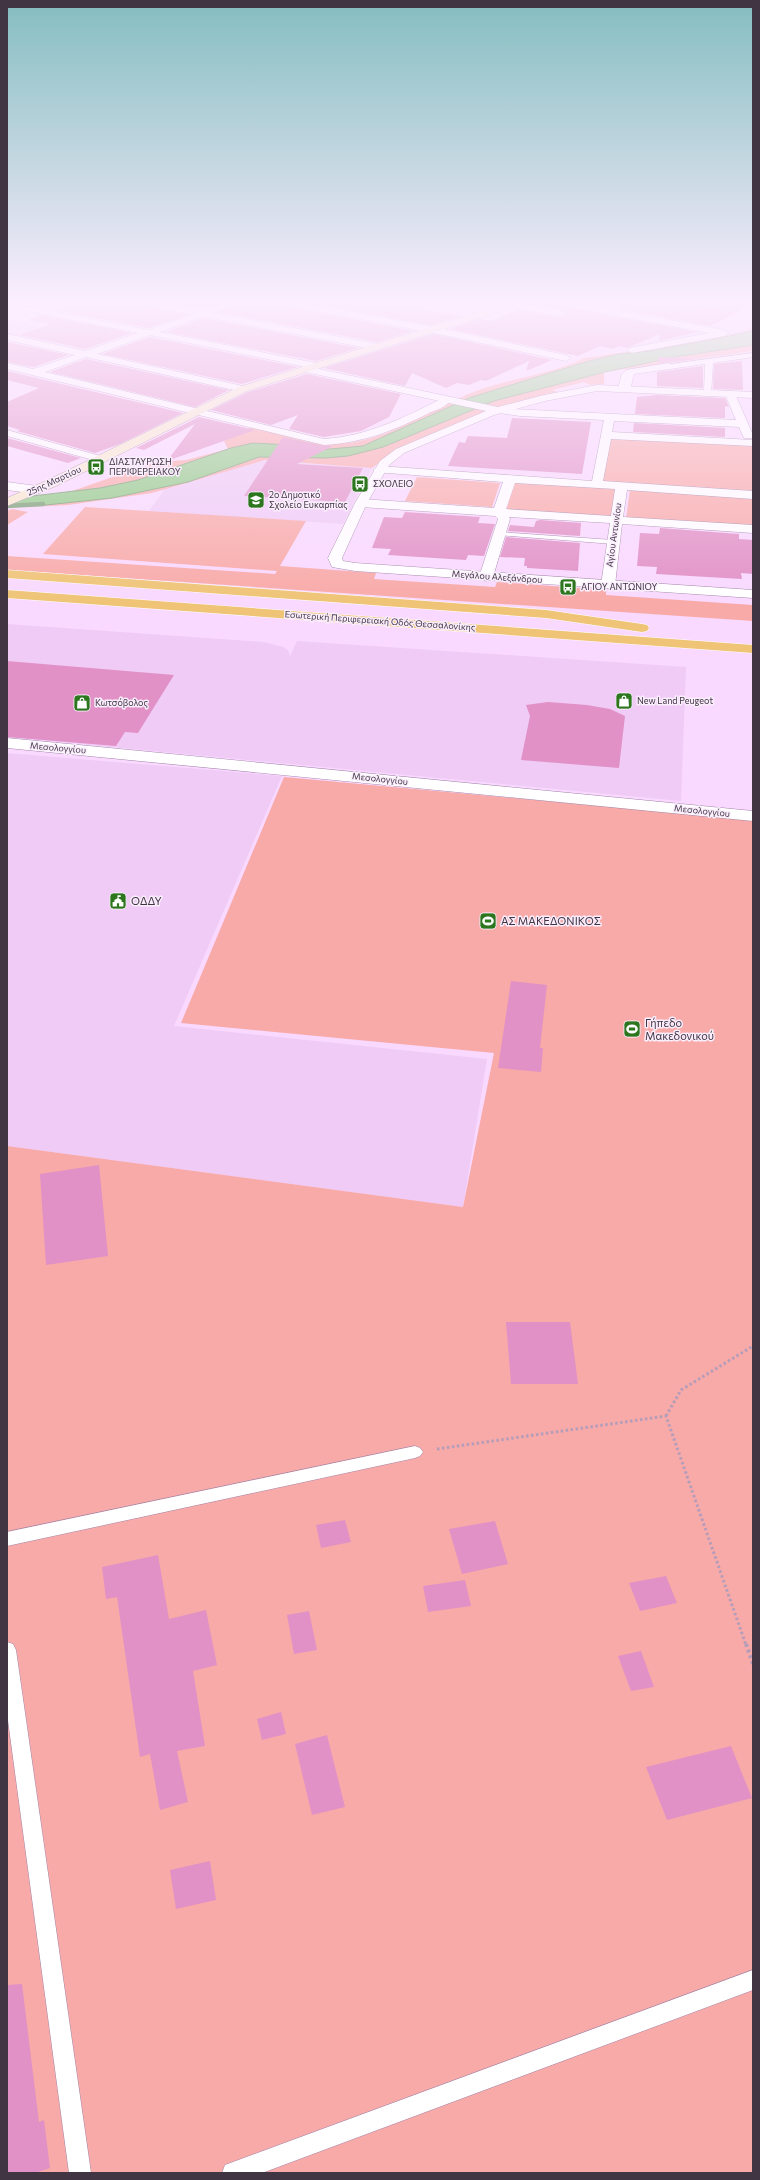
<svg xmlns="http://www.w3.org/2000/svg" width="760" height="2180" font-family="Commissioner,sans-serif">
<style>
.built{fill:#efcbf6}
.green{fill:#f8aaa8}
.water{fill:#8eca83;stroke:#779d70}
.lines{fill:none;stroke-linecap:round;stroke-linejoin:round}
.stream{stroke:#779d70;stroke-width:4.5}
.building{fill:#e191c6}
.service-casing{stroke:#a285a8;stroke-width:1}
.pedestrian-casing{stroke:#a285a8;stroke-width:1}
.minor-casing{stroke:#a285a8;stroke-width:1}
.tertiary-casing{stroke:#a285a8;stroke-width:1}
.secondary-casing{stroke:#a285a8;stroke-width:1}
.trunk-casing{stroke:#fff;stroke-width:1}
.path-far1{stroke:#b59dba;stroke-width:3;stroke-dasharray:2.5 2.5;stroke-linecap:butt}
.path{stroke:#b59dba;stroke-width:4;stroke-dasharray:3 3;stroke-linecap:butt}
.service{fill:#fff;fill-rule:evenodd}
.pedestrian{fill:#fff;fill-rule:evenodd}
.minor{fill:#fff;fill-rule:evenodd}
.tertiary{fill:#fff;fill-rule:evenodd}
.secondary{fill:#f9e9cc;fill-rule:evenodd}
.trunk{fill:#efc476;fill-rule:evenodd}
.labels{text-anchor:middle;stroke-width:3;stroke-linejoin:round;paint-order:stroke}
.far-poi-label{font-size:9px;fill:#413544;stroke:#faeefd;text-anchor:start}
.far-street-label{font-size:9px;fill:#413544;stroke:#faeefd}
.poi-label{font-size:11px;fill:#413544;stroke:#faeefd;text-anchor:start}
</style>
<rect width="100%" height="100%" fill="#f9d9ff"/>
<path class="built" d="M 7,320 L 71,334 L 43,344 L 7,336 Z
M 265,460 L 372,468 L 343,524 L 149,511 L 165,489 Z
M 7,624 L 264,642 L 283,647 L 288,650 L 290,656 L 297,641 L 686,667 L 681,801 L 7,737 Z
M 7,753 L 282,776 L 174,1026 L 487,1059 L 463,1207 L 7,1146 Z"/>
<path class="green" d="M 753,329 L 753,351 L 604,372 L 604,384 L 590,385 L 584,382 L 552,390 L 558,392 L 494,408 L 395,451 L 372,468 L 265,460 L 152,493 L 68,505 L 26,507 L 156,462 L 186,460 L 228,449 L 224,441 L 252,427 C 273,432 302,442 323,444 C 382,448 426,409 479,390 C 513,378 552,374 584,358 L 702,341 Z
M 607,435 L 752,443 L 753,495 L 597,484 Z
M 417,477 L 500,483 L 492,507 L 405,501 Z
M 515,481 L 616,488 L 611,518 L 506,511 Z
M 630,489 L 753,496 L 753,527 L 626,519 Z
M 85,507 L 306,521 L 280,566 L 376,573 L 374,579 L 495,587 L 497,582 L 606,590 L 606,595 L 753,605 L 753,621 L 7,570 L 7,556 L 275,574 L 277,571 L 43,554 Z
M 12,509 L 28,512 L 7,525 L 7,511 Z
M 284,777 L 753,820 L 753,2173 L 7,2173 L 7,1146 L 463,1207 L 494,1053 L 181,1023 Z"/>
<path class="water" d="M 753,331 L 753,345 L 675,357 L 609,371 L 494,401 L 383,447 L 348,456 L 325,458 L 259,457 L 188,482 L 112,498 L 46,505 L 7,506 L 7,499 L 100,488 L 138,480 L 231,448 L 253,443 L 289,445 L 319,450 L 363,446 L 469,398 L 589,361 L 619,354 L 651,351 L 716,339 Z"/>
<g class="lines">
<path class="stream" d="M 7,506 L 43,504"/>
</g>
<path class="building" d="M 90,299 L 123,299 L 128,303 L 188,315 L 149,328 L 55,310 Z
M 146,299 L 190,299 L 202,301 L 208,299 L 234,299 L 203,309 Z
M 251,299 L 265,299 L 270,303 L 413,331 L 377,342 L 218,312 Z
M 288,299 L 368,299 L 461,316 L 431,325 Z
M 620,299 L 678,299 L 683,303 L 717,309 L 734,299 L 753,299 L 753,304 L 710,326 L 619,309 Z
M 540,301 L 543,303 L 697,332 L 659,341 L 660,334 L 627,348 L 619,346 L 612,349 L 600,346 L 578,356 L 450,329 L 480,319 L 491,321 L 519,310 L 560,317 L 566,314 L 560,309 L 533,304 Z
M 41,315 L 132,333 L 85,349 L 20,335 L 51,324 L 28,320 Z
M 203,318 L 359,348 L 316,361 L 166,332 Z
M 433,334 L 434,334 L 552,360 L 526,371 L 529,361 L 486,381 L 481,380 L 469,385 L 457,383 L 446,388 L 412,373 L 405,386 L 324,368 Z
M 150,337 L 298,367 L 242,384 L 102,354 Z
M 7,342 L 69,355 L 33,367 L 7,362 Z
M 658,357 L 699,359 L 658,363 Z
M 86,359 L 229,390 L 195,407 L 50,372 Z
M 742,361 L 743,390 L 713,389 L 714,364 Z
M 703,366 L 703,388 L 657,386 L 657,372 Z
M 7,371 L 183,413 L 120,444 L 95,453 L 17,431 L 20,430 L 7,426 L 7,402 L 39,388 L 7,380 Z
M 307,374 L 401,394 L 389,417 L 361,431 L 324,437 L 289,429 L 298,415 L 271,425 L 211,410 L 248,392 Z
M 656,395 L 725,398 L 729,407 L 725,406 L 725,418 L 635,414 L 637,397 Z
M 199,417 L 255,430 L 167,461 L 195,424 L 144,450 L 136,448 Z
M 512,418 L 591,422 L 582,474 L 448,466 L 459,442 L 465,443 L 468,436 L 507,438 Z
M 634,423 L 725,428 L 725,437 L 633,432 Z
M 283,437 L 324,446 L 333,446 L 297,464 L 363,468 L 345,502 L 244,496 Z
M 7,438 L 81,458 L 68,463 L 7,446 Z
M 405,512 L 480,517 L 478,523 L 495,524 L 484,556 L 468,555 L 466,560 L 388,555 L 391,549 L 372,548 L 384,517 L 402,518 Z
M 540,520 L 581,523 L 580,536 L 508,531 L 510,525 L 534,527 L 536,521 Z
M 660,528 L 739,534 L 739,539 L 753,540 L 753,574 L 741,573 L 742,579 L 656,574 L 657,567 L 637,566 L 640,533 L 659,534 Z
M 506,537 L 580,543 L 578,571 L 527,568 L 527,566 L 524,566 L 525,558 L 500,557 Z
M 7,661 L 174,675 L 138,733 L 125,732 L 116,746 L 7,737 Z
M 548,702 L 587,705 L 610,709 L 625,716 L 619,768 L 521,760 L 530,716 L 526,705 Z
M 511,981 L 547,985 L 540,1048 L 543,1048 L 541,1072 L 498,1068 Z
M 99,1165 L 108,1256 L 46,1265 L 40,1174 Z
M 506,1322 L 570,1322 L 578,1384 L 511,1384 Z
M 345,1520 L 351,1542 L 321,1548 L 316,1525 Z
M 495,1521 L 508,1564 L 462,1574 L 449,1529 Z
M 158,1555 L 169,1619 L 206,1610 L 217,1665 L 193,1671 L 205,1746 L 177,1751 L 188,1802 L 160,1810 L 150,1754 L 140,1757 L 117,1597 L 106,1599 L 102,1567 Z
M 666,1576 L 677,1603 L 640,1611 L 629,1583 Z
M 465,1580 L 471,1606 L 428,1612 L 423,1586 Z
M 309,1611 L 317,1650 L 294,1654 L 287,1615 Z
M 641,1651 L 654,1687 L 631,1691 L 618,1656 Z
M 281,1712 L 286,1734 L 262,1740 L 257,1719 Z
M 327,1735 L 345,1807 L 312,1815 L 295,1744 Z
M 731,1746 L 752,1798 L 667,1820 L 646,1767 Z
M 210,1861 L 216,1900 L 176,1909 L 170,1870 Z
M 22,1984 L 39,2122 L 44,2120 L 50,2168 L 35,2173 L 7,2173 L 7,1985 Z"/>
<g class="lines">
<g class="service-casing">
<path id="service" d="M 669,363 L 671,366 L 630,372 L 623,389 L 618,388 L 622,374 L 626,370 Z
M 499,532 L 613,540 L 617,542 L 613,544 L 497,535 L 496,534 Z
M 415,1446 L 420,1448 L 423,1452 L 420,1456 L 415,1458 L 7,1546 L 7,1532 Z
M 7,1642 L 13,1644 L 16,1650 L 91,2173 L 69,2173 L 7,1713 Z
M 753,1970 L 753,1990 L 262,2173 L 222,2173 L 225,2165 L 233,2162 Z"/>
</g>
<g class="pedestrian-casing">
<path id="pedestrian" d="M 753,353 L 753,357 L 713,363 L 711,395 L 704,393 L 705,364 L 634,374 L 630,390 L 623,388 L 627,370 Z"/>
</g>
<g class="minor-casing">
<path id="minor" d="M 238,299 L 250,299 L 160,332 L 316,363 L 320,364 L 320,368 L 316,369 L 150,335 L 97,354 L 243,386 L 248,389 L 243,392 L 86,357 L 45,372 L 324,439 C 368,436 403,418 441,399 L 449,399 L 450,401 C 446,407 436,410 429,413 C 395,430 363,443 324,445 L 7,369 L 7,363 L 33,369 L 75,355 L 7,340 L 7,334 L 85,351 L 138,333 L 17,309 L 14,308 L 14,304 L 149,330 Z
M 266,299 L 282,299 L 434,327 L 566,355 L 571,358 L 566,361 L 434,333 L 270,302 Z
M 479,299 L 496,299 L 560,310 L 565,313 L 560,316 L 483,302 Z
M 539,299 L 556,299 L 724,330 L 729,333 L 724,336 L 632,353 L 627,350 L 629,348 L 709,333 L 543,302 Z
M 679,299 C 691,299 705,302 715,302 C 721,302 726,298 733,299 L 717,308 L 683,302 Z
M 730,391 L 735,394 L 753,435 L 752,438 L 744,438 L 739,427 L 614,421 L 612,432 L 752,440 L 753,446 L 611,439 L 603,481 L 753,491 L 753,499 L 627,490 L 623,517 L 753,525 L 753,533 L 622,524 L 615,585 L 613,588 L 603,588 L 601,585 L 610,523 L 509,517 L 510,519 L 493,577 L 486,581 L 479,577 L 498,519 L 495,516 L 361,507 L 355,503 L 361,499 L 494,508 L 503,482 L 375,472 L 373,470 L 379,466 L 592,481 L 604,420 L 520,416 L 492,412 L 491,410 L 492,408 L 736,420 L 725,394 ZM 515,483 L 615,489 L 611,516 L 506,509 Z
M 7,430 L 104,457 L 106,459 L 100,462 L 7,436 Z"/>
</g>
<g class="tertiary-casing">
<path id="tertiary" d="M 124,299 L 140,299 L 378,344 L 383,347 L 378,350 L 128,302 Z
M 305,366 L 498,407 L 544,395 L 597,385 L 753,392 L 753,398 L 597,391 L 545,401 L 494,415 L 404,453 L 389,465 L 367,503 L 342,558 L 343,561 L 355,563 L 753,590 L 753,598 L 355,571 L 332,567 L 328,558 L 355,503 L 380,461 L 396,449 L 486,411 L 301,371 L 301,367 Z
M 7,482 L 37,486 L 43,490 L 37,494 L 7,490 Z
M 7,738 L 753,811 L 753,821 L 7,748 Z"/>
</g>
<g class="secondary-casing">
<path id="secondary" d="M 519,299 L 530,299 L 502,311 L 247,391 L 56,486 L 7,506 L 7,498 L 48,480 L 239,387 Z"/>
</g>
<g class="trunk-casing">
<path id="trunk" d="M 7,570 L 546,610 L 642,624 L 647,625 L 649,628 L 647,631 L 642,632 L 546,618 L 7,578 Z
M 7,590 L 753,645 L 753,653 L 7,598 Z"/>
</g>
<path class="path-far1" d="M 666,1416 L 681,1390 L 753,1346
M 437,1449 L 666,1416 L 746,1645"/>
<path class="path" d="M 746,1644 L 753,1664"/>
<use href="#service" class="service"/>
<use href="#pedestrian" class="pedestrian"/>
<use href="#minor" class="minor"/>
<use href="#tertiary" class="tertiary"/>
<use href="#secondary" class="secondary"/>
<use href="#trunk" class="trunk"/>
</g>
<linearGradient id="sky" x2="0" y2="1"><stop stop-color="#84bdc0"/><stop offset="0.5" stop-color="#fceeff"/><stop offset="1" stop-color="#fceeff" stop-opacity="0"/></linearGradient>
<rect width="760" height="604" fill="url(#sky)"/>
<defs>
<g id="bus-square" transform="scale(0.9)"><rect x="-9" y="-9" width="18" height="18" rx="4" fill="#2c771e" stroke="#faeefd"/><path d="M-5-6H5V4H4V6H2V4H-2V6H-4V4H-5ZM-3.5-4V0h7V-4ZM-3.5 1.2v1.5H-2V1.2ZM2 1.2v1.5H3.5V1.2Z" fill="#fff"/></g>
<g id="school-square" transform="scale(0.9)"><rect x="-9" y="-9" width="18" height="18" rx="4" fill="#2c771e" stroke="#faeefd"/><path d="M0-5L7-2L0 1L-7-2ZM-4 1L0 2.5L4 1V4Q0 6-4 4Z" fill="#fff"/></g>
<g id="shop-square" transform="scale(0.9)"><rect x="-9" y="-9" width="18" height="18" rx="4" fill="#2c771e" stroke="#faeefd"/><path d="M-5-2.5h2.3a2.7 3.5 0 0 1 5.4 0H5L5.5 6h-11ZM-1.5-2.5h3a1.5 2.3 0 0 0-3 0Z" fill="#fff"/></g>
<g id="civic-square" transform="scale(0.9)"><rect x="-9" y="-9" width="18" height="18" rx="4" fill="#2c771e" stroke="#faeefd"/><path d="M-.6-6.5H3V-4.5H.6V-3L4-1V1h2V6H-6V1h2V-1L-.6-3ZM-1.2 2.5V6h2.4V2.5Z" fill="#fff"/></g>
<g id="stadium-square" transform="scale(0.9)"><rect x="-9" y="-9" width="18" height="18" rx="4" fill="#2c771e" stroke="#faeefd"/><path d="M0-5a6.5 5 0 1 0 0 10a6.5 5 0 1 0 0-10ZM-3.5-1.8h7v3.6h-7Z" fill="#fff"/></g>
</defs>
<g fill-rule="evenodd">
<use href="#bus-square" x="96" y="467"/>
<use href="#bus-square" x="360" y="484"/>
<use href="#school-square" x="256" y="500"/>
<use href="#bus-square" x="568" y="587"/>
<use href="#shop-square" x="624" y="701"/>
<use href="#shop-square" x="82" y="703"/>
<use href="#civic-square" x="118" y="901"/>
<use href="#stadium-square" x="488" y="921"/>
<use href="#stadium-square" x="632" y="1029"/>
</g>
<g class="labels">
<g class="far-poi-label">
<text x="109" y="465">ΔΙΑΣΤΑΥΡΩΣΗ<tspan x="109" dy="10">ΠΕΡΙΦΕΡΕΙΑΚΟΥ</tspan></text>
<text x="373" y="487">ΣΧΟΛΕΙΟ</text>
<text x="269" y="498">2ο Δημοτικό<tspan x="269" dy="10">Σχολείο Ευκαρπίας</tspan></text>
<text x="581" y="590">ΑΓΙΟΥ ΑΝΤΩΝΙΟΥ</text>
<text x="637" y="704">New Land Peugeot</text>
<text x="95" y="706">Κωτσόβολος</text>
</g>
<g class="far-street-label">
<text transform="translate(54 481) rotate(-25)" y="3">25ης Μαρτίου</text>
<text transform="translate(614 535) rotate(-82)" y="3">Αγίου Αντωνίου</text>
<text transform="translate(497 577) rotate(4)" y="3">Μεγάλου Αλεξάνδρου</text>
<text transform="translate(380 621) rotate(4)" y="3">Εσωτερική Περιφερειακή Οδός Θεσσαλονίκης</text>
<text transform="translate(58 748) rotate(5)" y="3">Μεσολογγίου</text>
<text transform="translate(380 779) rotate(6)" y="3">Μεσολογγίου</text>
<text transform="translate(702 811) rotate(6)" y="3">Μεσολογγίου</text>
</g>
<g class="poi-label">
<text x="131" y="905">ΟΔΔΥ</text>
<text x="501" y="925">ΑΣ ΜΑΚΕΔΟΝΙΚΟΣ</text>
<text x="645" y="1027">Γήπεδο<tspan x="645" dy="13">Μακεδονικού</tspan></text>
</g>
</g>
<rect width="760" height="2180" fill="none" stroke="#413544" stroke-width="16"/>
</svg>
